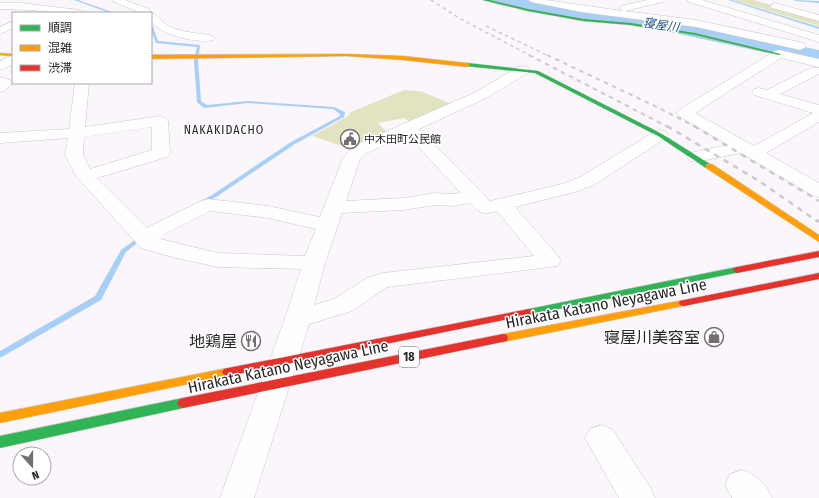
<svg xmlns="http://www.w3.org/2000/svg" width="819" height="498" font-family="'Fira Sans Condensed','Noto Sans JP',sans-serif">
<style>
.green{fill:#e2e3c1}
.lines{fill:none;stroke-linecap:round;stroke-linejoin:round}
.stream{fill:#a8cff7;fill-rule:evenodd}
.river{fill:#a8cff7;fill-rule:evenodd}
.street-casing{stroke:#cac6ca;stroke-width:1}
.fast-casing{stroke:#cac6ca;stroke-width:1}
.slow-casing{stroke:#cac6ca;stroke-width:1}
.jam-casing{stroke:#cac6ca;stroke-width:1}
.street{fill:#fefefe;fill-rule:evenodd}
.fast{fill:#30b455;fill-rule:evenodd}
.slow{fill:#ff9f0a;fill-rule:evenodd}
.jam{fill:#e5322d;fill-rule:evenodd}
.rail-far3{stroke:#cbcacb;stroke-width:1.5;stroke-dasharray:3.5 3.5;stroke-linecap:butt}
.rail-far2{stroke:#cbcacb;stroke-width:2;stroke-dasharray:4.5 4.5;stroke-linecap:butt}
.rail-far1{stroke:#cbcacb;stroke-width:2.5;stroke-dasharray:5.5 5.5;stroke-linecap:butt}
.rail{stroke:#cbcacb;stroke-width:3;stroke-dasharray:8 8;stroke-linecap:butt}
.labels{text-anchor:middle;stroke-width:3;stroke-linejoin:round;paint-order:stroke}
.far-poi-label{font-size:11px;fill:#282528;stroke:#fff;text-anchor:start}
.far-water-label{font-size:12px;font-style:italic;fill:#194f7b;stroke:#fff}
.far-neighbourhood-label{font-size:12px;letter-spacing:1px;fill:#282528;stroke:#fff}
.shield{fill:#fff;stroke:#686668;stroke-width:1}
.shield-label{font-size:12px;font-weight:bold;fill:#282528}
.near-street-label{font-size:16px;fill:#282528;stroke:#fff}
.near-poi-label{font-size:16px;fill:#282528;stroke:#fff;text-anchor:end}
</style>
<rect width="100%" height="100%" fill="#fbf6fb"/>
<path class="green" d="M 733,0 L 753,0 L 819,19 L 819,26 Z
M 404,90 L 420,91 L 454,105 L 413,124 L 404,118 L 378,123 L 389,134 L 354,150 L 312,136 L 348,116 L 351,112 Z"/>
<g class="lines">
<path class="stream" d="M 74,0 L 78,0 L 115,13 L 110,13 Z
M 728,0 L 732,0 L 819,27 L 819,29 Z
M 794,0 L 819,1 L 819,3 L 795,1 Z
M 151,26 L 153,27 L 158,41 L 200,45 L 198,61 L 201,101 L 207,105 L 248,101 L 334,107 L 345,112 L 344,117 L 295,144 L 216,197 L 203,204 L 199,204 L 198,203 L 199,202 L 212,195 L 291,142 L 340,116 L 340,114 L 333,109 L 248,103 L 204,108 L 197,102 L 194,61 L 197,47 L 156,43 L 151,31 Z
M 143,234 L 145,235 L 146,236 L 145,237 L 126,252 L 101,300 L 0,358 L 0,351 L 95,296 L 121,250 Z"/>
<path class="river" d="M 492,0 L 526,0 L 580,9 L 622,12 L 670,20 L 819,50 L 819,64 L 670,32 L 622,24 L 580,21 L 495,4 Z"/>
<g class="street-casing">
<path id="street" d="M 112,0 L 125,0 L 149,9 L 150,11 L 149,13 L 135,13 L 136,11 L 114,2 Z
M 529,0 L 546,0 L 623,11 L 619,8 L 621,6 L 647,0 L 665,0 L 663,2 L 625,11 L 696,20 L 800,42 L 804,44 L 806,46 L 804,48 L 800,50 L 696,27 L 581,12 L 531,2 Z
M 687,0 L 702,0 L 819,35 L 819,42 L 689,2 Z
M 0,3 L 21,3 L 80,10 L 85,13 C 56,13 28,9 0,9 Z
M 775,3 L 819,15 L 819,21 L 772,8 L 770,6 Z
M 151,13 C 157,14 162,22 168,26 C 181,32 195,33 209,35 L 213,36 L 215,38 L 213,40 C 197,44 162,35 151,22 Z
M 13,21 L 13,28 L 0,34 L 0,27 Z
M 779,50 L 819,59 L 819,67 L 781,58 L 695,113 L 754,146 L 813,113 L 754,95 L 752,92 L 754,89 L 759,88 L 767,90 L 810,68 L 819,68 L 819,74 L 780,94 L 819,105 L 819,122 L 766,153 L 819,183 L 819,197 L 812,195 L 741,153 L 696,162 L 690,161 L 687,157 L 690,153 L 728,145 L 679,116 L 676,113 L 679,110 L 775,51 Z
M 13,55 L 13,64 L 0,70 L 0,61 Z
M 523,66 L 528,67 L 529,70 L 528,73 L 486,98 L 419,129 L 490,201 L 562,184 L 580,177 L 654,132 L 660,130 L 666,132 L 668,135 L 666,138 L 594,185 L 575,192 L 515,207 L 558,256 L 561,261 L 558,266 L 387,287 L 352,311 L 309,324 L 254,498 L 220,498 L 285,318 L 301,269 L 218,267 L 172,257 L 141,248 L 76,176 L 65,155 L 68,138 L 0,143 L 0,133 L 69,129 L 75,83 L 89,83 L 85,127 L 160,116 L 165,118 L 168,121 L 170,153 L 167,157 L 97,178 L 147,228 L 152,225 L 201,201 L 208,199 L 268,206 L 320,217 L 343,158 L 353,146 L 476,92 L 518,67 ZM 152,127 L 152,150 L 90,169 L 83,155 L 84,137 ZM 407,134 L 461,193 L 454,194 L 436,193 L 403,198 L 346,201 L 360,159 L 365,154 ZM 470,203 C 481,214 482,215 497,211 L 534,256 L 383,273 L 367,278 L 334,299 L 314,305 L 325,263 L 342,213 L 403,210 L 436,205 L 454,206 ZM 211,211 L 268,218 L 316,229 L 305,256 L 218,253 L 160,239 L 166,233 Z
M 0,77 L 10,80 L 12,83 L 5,91 L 0,92 Z
M 601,425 L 612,429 L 650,487 L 655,498 L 619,498 L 585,438 L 590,429 Z
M 742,470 C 757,475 766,483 772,498 L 732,498 L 725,485 L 730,474 Z"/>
</g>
<g class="fast-casing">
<path id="fast" d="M 483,0 L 490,0 L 528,9 L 584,19 L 631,23 L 695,33 L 781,54 L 779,55 L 695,35 L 631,25 L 584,21 L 528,11 Z
M 467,63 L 538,71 L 662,134 L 713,166 L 712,168 L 706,168 L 658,136 L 535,73 L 465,66 L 464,65 Z
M 737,267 L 742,270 L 740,272 L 529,315 L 525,314 L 524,312 L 525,310 L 529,309 Z
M 183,398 L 187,400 L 189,403 L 187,406 L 183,408 L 0,448 L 0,436 Z"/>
</g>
<g class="slow-casing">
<path id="slow" d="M 0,53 L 13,54 L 13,56 L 0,55 Z
M 347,54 L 403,56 L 467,63 L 470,65 L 467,67 L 403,60 L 347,56 L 151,59 L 151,55 Z
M 706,164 L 712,164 L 819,235 L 819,242 L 706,168 Z
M 684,300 L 688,301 L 689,303 L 688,305 L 503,342 L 499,341 L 498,338 L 499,335 L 503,334 Z
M 228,368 L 232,369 L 234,372 L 232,375 L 0,423 L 0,413 Z"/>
</g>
<g class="jam-casing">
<path id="jam" d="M 819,251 L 819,257 L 737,273 L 732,270 L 737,267 Z
M 819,273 L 819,279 L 684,306 L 680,305 L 679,303 L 680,301 L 684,300 Z
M 529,309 L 533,310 L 534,312 L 533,314 L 228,376 L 224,375 L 222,372 L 224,369 L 228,368 Z
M 503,334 L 507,335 L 508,338 L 507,341 L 183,408 L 179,406 L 177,403 L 179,400 L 183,398 Z"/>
</g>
<use href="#street" class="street"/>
<use href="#fast" class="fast"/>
<use href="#slow" class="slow"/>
<use href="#jam" class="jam"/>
<path class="rail-far3" d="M 431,0 L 459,18 L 531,56
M 486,26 L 549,56"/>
<path class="rail-far2" d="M 529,55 L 668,127
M 547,55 L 657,107 L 696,127"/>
<path class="rail-far1" d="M 667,126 L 759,181 L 817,221
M 694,126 L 819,201"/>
<path class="rail" d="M 816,220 L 819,222"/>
</g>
<defs>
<g id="civic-ring" transform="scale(1)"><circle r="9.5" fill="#fff" stroke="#726e72" stroke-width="1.5"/><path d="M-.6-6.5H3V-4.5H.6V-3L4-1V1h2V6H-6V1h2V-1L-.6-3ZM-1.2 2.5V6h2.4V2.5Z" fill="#726e72"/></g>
<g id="shop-ring" transform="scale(1)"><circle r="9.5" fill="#fff" stroke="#726e72" stroke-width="1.5"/><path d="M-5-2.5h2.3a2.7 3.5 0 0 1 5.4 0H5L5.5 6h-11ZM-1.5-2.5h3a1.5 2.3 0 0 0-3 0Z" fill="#726e72"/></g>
<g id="restaurant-ring" transform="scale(1)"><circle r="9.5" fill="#fff" stroke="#726e72" stroke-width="1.5"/><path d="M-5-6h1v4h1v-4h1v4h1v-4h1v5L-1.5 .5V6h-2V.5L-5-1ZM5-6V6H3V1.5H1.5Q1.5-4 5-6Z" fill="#726e72"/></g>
</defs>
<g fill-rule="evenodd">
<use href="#civic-ring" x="350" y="139"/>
<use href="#shop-ring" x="714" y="337"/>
<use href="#restaurant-ring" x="251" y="341"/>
</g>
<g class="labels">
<g class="far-poi-label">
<text x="364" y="143">中木田町公民館</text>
</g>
<g class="far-water-label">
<text transform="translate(661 25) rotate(8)" y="4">寝屋川</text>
</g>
<g class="far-neighbourhood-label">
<text x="224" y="134">NAKAKIDACHO</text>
</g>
<rect class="shield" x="399" y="347" width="20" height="20" rx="3"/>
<g class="shield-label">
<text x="409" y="361">18</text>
</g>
<g class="near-street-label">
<text transform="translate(606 303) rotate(-11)" y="6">Hirakata Katano Neyagawa Line</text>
<text transform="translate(288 366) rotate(-12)" y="6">Hirakata Katano Neyagawa Line</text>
</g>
<g class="near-poi-label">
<text x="700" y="343">寝屋川美容室</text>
<text x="237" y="347">地鶏屋</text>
</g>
</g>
<rect x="12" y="12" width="140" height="72" fill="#ffffff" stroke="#a9a8a9"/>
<rect x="20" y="25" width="20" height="6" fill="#30b455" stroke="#a9a8a9"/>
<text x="48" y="32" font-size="12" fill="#282528">順調</text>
<rect x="20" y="45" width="20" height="6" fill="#ff9f0a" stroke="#a9a8a9"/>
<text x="48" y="52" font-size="12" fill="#282528">混雑</text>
<rect x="20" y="65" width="20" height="6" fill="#e5322d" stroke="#a9a8a9"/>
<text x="48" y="72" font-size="12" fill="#282528">渋滞</text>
<g transform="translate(32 466) rotate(159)"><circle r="19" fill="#ffffff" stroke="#a9a8a9"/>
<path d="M0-3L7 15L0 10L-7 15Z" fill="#726e72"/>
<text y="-6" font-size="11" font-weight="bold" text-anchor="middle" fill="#282528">N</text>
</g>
</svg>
